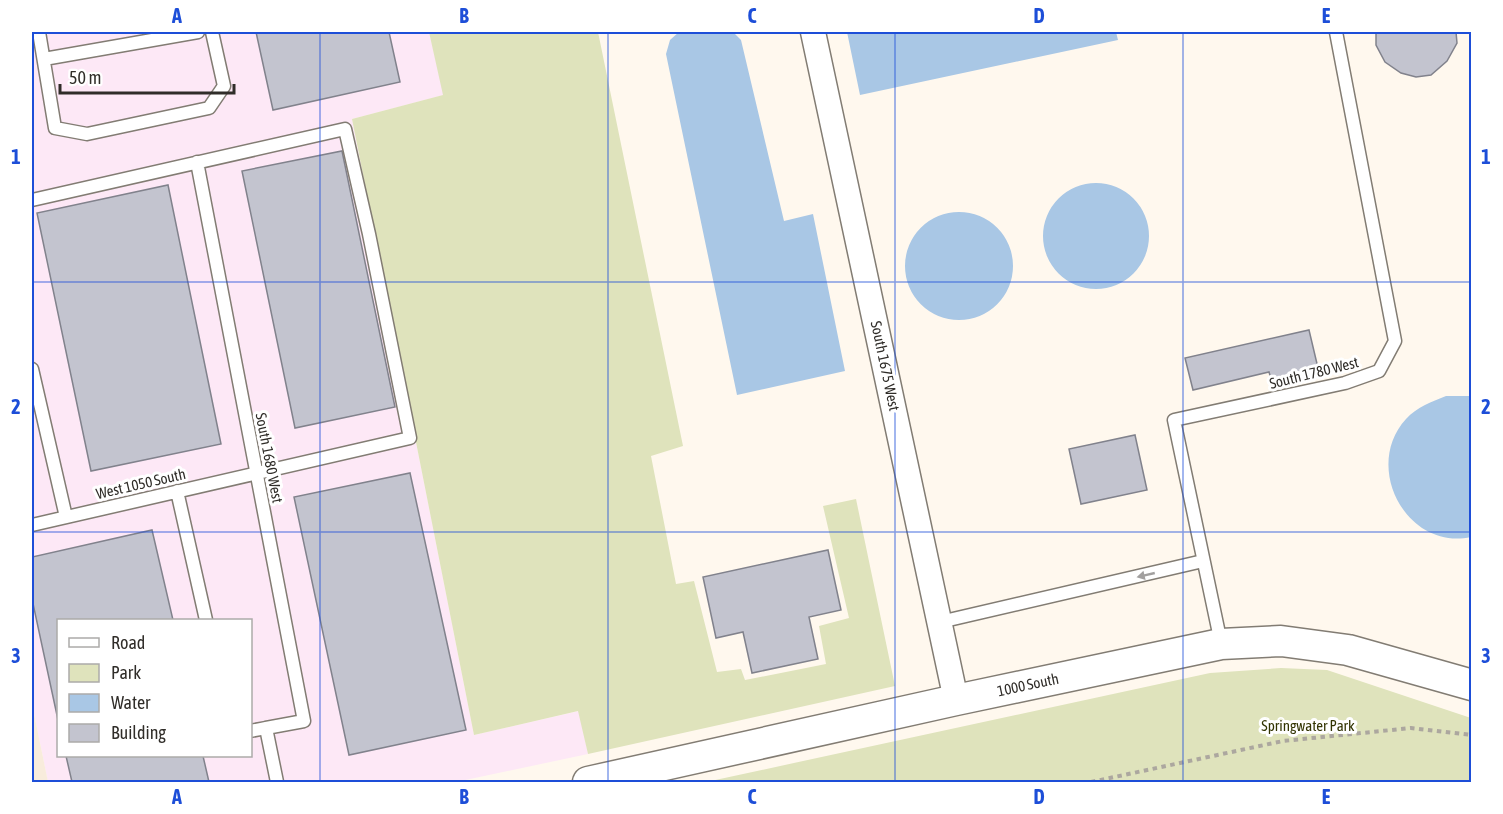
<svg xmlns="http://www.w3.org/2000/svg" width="1503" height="814" font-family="'Asap Condensed',sans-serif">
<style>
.industrial{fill:#fde8f6;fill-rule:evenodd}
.built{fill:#f8ecdc}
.green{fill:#dfe3bc}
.water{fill:#a9c7e5}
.building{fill:#c3c4cf;stroke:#81828c;stroke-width:1.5}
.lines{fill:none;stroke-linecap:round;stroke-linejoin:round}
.service-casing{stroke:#827c73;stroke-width:15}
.minor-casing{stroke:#827c73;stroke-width:27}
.tertiary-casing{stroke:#827c73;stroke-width:33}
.path{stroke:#aca79f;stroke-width:4;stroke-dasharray:4.5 4.5;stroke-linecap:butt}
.service{stroke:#fff;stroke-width:12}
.minor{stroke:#fff;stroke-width:24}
.tertiary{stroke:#fff;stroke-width:30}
.oneway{fill:#a2a09f}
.grid{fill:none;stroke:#1d4ed8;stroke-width:1.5;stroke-opacity:0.55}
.labels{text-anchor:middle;stroke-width:6;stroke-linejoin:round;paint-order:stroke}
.street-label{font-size:15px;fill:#302d29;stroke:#fff}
.park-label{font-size:15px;fill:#323402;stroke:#fff}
.neatline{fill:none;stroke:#1d4ed8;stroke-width:2}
.grid-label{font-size:20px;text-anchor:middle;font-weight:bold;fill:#1d4ed8}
</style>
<rect width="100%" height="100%" fill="#fff8ee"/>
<path class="industrial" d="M 32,32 L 429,32 L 444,95 L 352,119 L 474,735 L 579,711 L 588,754 L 456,782 L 48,782 L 32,704 ZM 58,620 L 250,620 L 250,756 L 58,756 Z"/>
<path class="built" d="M 32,704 L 48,782 L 32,782 Z"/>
<path class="green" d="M 429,32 L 598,32 L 683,446 L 651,456 L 676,584 L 694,581 L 717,672 L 741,669 L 745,680 L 826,664 L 819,626 L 849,618 L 823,506 L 856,499 L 895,686 L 588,754 L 578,711 L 474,735 L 352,119 L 443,95 Z
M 1281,668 L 1327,670 L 1471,718 L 1471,782 L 706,782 L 1210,673 Z"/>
<path class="water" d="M 679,32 L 733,32 L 741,40 L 784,221 L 813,214 L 845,371 L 737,395 L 666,54 L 670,40 Z
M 847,32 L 1116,32 L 1118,40 L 860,95 Z
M1043 236a53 53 0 1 1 106 0a53 53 0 1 1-106 0Z
M905 266a54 54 0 1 1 108 0a54 54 0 1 1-108 0Z
M 1446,396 L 1471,396 L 1471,537 C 1407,551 1362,467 1406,419 C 1417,407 1431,402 1446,396 Z"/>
<path class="building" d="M 256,32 L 389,32 L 400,82 L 273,110 Z
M 1376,32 L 1456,32 L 1457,43 L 1447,61 L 1431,75 L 1416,77 L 1401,73 L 1385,62 L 1376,45 Z
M 342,151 L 395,407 L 295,428 L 242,171 Z
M 168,185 L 221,444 L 91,471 L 37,213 Z
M 1309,330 L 1318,368 L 1271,379 L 1269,372 L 1193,390 L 1185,358 Z
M 1135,435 L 1147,490 L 1081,504 L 1069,449 Z
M 410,473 L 466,730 L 349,755 L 294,497 Z
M 152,530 L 173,620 L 58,620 L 58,720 L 32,599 L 32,557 Z
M 828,550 L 841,610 L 809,617 L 818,659 L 752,673 L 743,632 L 716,638 L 703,577 Z
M 66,756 L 203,756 L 209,782 L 72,782 Z"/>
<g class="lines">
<g class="service-casing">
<path id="service" d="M 39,32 L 55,128 L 87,134 L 209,108 L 224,86 L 212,32
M 44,59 L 198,32
M 197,162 L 304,721 L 266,728 L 277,782
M 32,200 L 345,129 L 369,234 L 410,438 L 32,525
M 32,369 L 66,517
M 177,491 L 206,620
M 940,622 L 1203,561
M 1221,643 L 1174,420 L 1345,383 L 1379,371 L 1395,341 L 1336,32
M 250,731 L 266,728"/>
</g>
<g class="minor-casing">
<path id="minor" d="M 813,32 L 956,700"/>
</g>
<g class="tertiary-casing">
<path id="tertiary" d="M 588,782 L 956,700 L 1221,644 L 1281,641 L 1348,650 L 1472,685"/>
</g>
<path class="path" d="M 1091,782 L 1283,741 L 1411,728 L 1472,735"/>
<use href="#service" class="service"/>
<use href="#minor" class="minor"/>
<use href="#tertiary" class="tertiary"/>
</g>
<defs><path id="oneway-solid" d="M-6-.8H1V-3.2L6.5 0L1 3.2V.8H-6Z" transform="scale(1.5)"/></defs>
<use class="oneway" href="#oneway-solid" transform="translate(1146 575) rotate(167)"/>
<path class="grid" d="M 320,32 L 320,782M 608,32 L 608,782M 895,32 L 895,782M 1183,32 L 1183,782M 32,282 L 1472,282M 32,532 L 1472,532"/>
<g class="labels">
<g class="street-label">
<text transform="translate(885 366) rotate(78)" y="5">South 1675 West</text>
<text transform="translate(1314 373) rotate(-14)" y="5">South 1780 West</text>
<text transform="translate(269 458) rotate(79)" y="5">South 1680 West</text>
<text transform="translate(141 484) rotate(-13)" y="5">West 1050 South</text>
<text transform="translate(1028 685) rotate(-12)" y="5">1000 South</text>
</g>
<g class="park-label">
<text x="1308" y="731">Springwater Park</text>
</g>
</g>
<rect width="1503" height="814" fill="none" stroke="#ffffff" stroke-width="66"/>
<rect x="57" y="619" width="195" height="138" fill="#ffffff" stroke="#acaba9" stroke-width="1.5"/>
<rect x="69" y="638" width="30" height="9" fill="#ffffff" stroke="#acaba9" stroke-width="1.5"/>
<text x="111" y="649" font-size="18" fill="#302d29">Road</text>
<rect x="69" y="664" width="30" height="18" fill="#dfe3bc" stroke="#acaba9" stroke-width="1.5"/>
<text x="111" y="679" font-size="18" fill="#302d29">Park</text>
<rect x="69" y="694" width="30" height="18" fill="#a9c7e5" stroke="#acaba9" stroke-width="1.5"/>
<text x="111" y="709" font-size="18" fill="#302d29">Water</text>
<rect x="69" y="724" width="30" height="18" fill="#c3c4cf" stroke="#acaba9" stroke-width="1.5"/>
<text x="111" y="739" font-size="18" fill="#302d29">Building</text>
<path d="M60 84v9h174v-9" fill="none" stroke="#302d29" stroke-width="3"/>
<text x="69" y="84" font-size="18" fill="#302d29" stroke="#ffffff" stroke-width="4.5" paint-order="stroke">50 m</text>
<rect x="33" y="33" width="1437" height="748" class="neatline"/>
<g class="grid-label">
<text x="177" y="23">A</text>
<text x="464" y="23">B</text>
<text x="752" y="23">C</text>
<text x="1039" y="23">D</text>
<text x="1326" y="23">E</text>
<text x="16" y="164">1</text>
<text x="1486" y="164">1</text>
<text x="16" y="414">2</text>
<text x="1486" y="414">2</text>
<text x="16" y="663">3</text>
<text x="1486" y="663">3</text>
<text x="177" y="804">A</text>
<text x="464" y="804">B</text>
<text x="752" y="804">C</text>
<text x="1039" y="804">D</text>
<text x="1326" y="804">E</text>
</g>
</svg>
